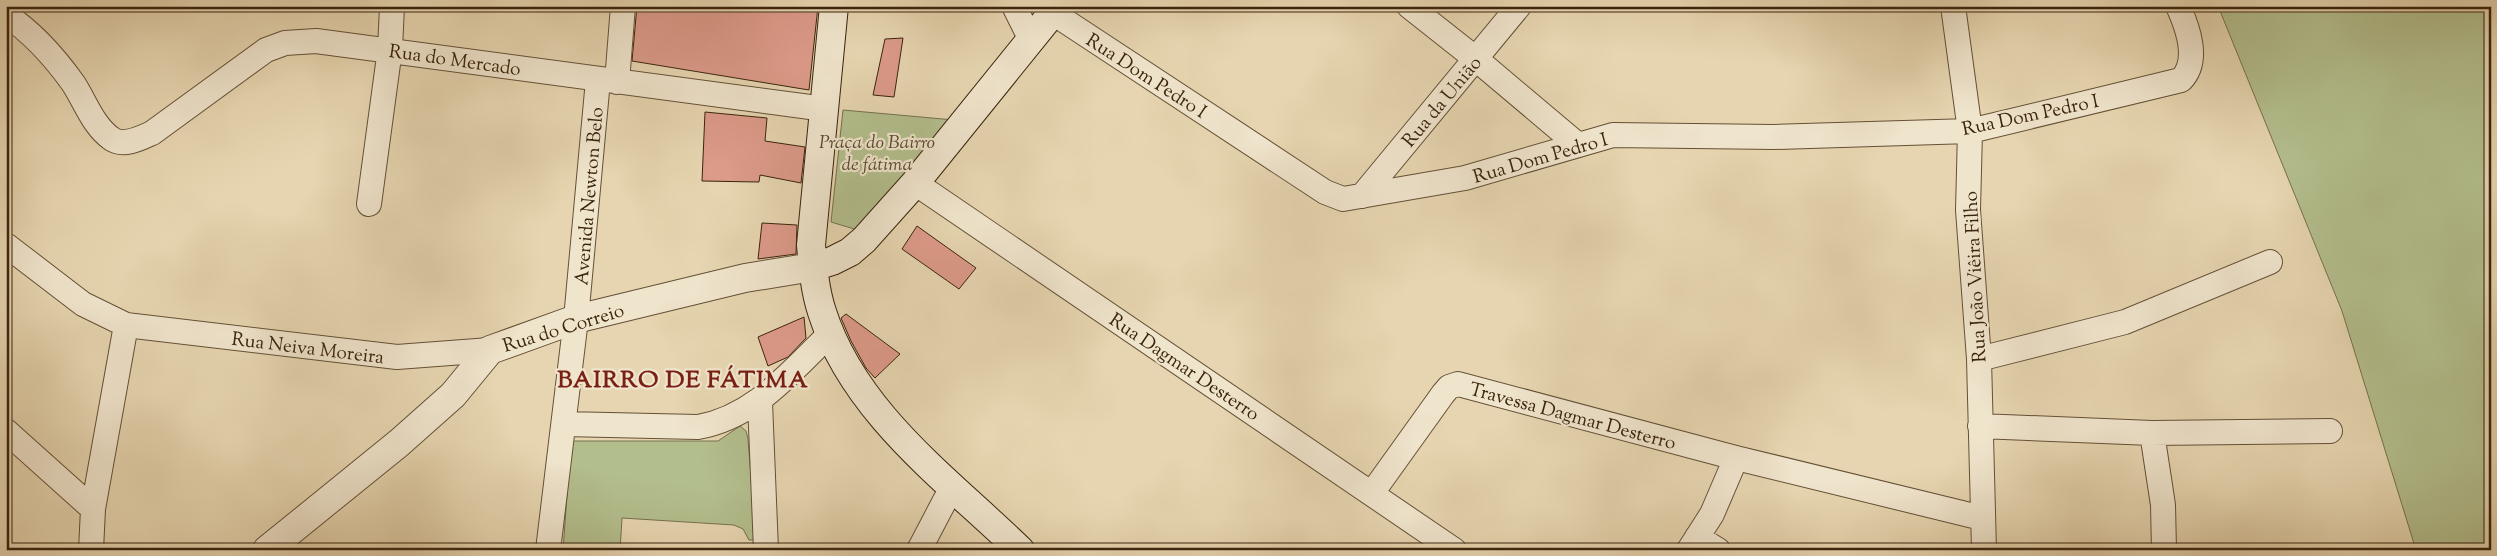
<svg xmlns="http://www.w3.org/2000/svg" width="2497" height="556" font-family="'Sorts Mill Goudy',serif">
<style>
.green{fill:#b3be8d;stroke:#76714d}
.building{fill:#dc9a89;stroke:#3a240d}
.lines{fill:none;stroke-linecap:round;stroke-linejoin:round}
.minor-casing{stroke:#655036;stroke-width:26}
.tertiary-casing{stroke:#655036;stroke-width:30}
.secondary-casing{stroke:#3a240d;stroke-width:30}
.minor{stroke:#efe4cc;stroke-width:24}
.tertiary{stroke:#efe4cc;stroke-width:28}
.secondary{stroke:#efe4cc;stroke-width:28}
.labels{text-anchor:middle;stroke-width:4.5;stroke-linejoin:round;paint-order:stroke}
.street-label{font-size:19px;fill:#3a240d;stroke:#efe4cc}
.park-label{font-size:19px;font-style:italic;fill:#584a2d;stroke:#efe4cc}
.district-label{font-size:24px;font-weight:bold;letter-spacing:1px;fill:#7a1f14;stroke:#efe4cc}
</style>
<rect width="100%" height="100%" fill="#e6d5b0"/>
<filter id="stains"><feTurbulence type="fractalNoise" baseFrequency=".004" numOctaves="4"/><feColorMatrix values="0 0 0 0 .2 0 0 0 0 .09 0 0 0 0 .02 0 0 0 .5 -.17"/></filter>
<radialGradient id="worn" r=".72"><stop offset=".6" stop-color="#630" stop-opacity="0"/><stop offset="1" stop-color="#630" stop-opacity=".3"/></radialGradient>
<path class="green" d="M 2218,6 L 2491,6 L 2491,550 L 2416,550 L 2342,311 Z
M 843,110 L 954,120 L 861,231 L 831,222 Z
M 740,426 L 746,431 L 748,439 L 756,540 L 749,540 L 743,529 L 734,525 L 622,518 L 620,550 L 563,550 L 571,441 L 718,441 Z"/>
<path class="building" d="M 637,6 L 818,6 L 809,90 L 632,61 Z
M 903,38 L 894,97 L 873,95 L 885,39 Z
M 705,112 L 767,118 L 765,141 L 805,147 L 801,183 L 760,175 L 759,182 L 702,181 Z
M 762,223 L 797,225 L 796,254 L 758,259 Z
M 917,226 L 976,268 L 959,289 L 902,249 Z
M 846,314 L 900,354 L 875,378 L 866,368 L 851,341 L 841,318 Z
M 804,317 L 806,338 L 788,357 L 768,366 L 758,337 Z"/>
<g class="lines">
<g class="minor-casing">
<path id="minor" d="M 1014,6 L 1031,40
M 1409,6 L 1476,59 L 1578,145
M 1953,6 L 1970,131 L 1968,210 L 1979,359 L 1984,550
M 1053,13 L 1325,192 L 1343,199 L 1465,178 L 1613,135 L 1774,137 L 1970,131 L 2181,80 C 2200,61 2188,28 2178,6
M 6,15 C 32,32 55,58 73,83 C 85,101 93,126 112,139 C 124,147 141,138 152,133 L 266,50 L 285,43 L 316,41 L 825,109
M 617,82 L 623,6
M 915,183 L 1454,550
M 1362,196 L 1519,6
M 369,204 L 390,49 L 392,6
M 6,245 L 83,304 L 126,325 L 397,357 L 490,350
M 1979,359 L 2125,322 L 2270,262
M 760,402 L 766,550
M 564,424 L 698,427 C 755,417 790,372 830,334
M 1980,426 L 2152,433 L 2330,431
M 6,431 L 93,509
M 2152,433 L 2163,505 L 2164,550
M 1372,493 L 1443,394 L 1449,387 L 1458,384 L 1736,458 L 1982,518
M 1697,537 L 1718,550
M 91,550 L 93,509 L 126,325
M 548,550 L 576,319 L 598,80
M 919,550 L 952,487
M 1689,550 L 1712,514 L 1736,458"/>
</g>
<g class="tertiary-casing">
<path id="tertiary" d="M 267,550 L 399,443 L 453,395 L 490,350 L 576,319 L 745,278 L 813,267"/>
</g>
<g class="secondary-casing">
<path id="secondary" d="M 834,6 L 811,245 C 813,268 815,291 822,312 C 854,413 948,480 1020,550
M 813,267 L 832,261 L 850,252 L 864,240 L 915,183 L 1058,6"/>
</g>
<use href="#minor" class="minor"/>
<use href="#tertiary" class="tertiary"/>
<use href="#secondary" class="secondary"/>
</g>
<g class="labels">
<g class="street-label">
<text transform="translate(455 59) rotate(8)" y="7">Rua do Mercado</text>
<text transform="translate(1147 75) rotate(33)" y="7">Rua Dom Pedro I</text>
<text transform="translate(1441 101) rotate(-50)" y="7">Rua da União</text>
<text transform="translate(2030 114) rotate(-12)" y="7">Rua Dom Pedro I</text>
<text transform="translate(1540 157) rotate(-16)" y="7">Rua Dom Pedro I</text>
<text transform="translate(588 196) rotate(-85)" y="7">Avenida Newton Belo</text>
<text transform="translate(1974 277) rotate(-93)" y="7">Rua João Viêira Filho</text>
<text transform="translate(563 327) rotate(-17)" y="7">Rua do Correio</text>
<text transform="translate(308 347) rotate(7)" y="7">Rua Neiva Moreira</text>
<text transform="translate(1185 366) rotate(34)" y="7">Rua Dagmar Desterro</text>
<text transform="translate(1573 415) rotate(15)" y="7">Travessa Dagmar Desterro</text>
</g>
<g class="park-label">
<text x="877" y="148">Praça do Bairro<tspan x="877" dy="22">de fátima</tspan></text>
</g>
<g class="district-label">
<text x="683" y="387">BAIRRO DE FÁTIMA</text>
</g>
</g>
<rect width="2497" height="556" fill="none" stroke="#e6d5b0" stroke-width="25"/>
<rect x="8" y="8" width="2482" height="541" fill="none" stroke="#3a240d" stroke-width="2.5"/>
<rect x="12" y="12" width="2472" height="531" fill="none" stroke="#3a240d"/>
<rect width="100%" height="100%" filter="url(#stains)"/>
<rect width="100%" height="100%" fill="url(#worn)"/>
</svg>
